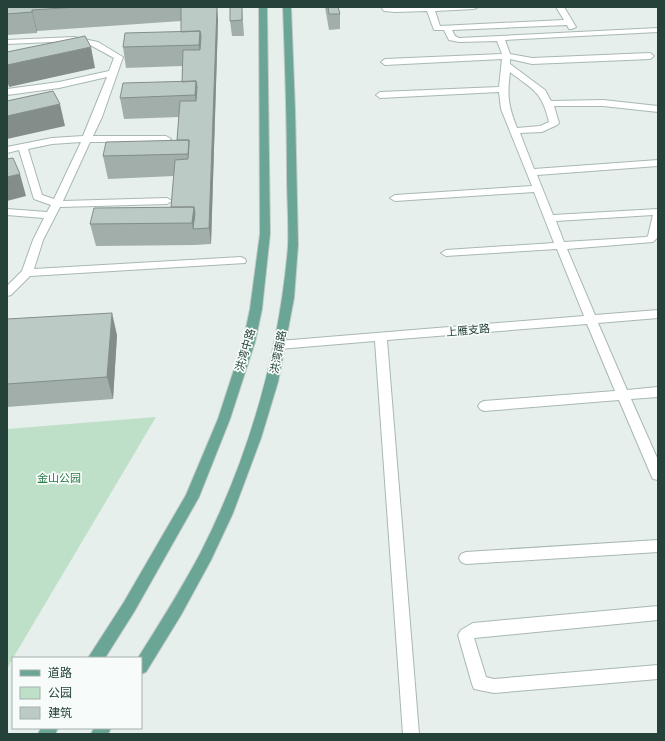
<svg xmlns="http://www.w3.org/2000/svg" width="665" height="741" font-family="'Source Sans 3','Noto Sans SC',sans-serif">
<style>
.green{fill:#bfe0c8}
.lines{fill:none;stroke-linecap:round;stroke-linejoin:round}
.minor-casing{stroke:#a8b8b2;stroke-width:2}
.major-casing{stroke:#c2cac8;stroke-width:2}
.minor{fill:#fff;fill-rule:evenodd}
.major{fill:#6aa596;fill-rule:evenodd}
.wall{fill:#a1aea9}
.shaded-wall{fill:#838d89}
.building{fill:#bbcac4;stroke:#838d89}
.labels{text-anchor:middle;stroke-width:3.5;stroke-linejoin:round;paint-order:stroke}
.street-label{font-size:11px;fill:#24423a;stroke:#f7fbf9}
.park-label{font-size:11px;fill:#2d7a4b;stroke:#f7fbf9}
</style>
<rect width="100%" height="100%" fill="#e6efeb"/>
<path class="green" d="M 156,417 L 13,658 L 7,669 L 7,429 Z"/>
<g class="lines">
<g class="minor-casing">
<path id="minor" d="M 381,7 L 478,7 L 474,9 L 435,11 L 440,26 L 564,20 L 556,7 L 564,7 L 576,27 L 572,29 L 569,29 L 567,25 L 452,30 L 455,36 L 459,38 L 658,28 L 658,32 L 505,40 L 510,54 L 532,58 L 650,53 L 654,56 L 650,59 L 532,64 L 510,59 L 510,64 L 545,90 L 551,101 L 603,100 L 658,106 L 658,112 L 603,106 L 554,106 L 559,123 L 557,125 L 542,132 L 520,133 L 534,169 L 658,160 L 658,166 L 537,175 L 553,215 L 658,209 L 658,237 L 653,242 L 567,249 L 595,315 L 658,310 L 658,318 L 598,323 L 627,390 L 658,387 L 658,397 L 631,399 L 658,460 L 658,480 L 653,479 L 651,475 L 619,400 L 484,411 L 480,409 L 478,406 L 480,403 L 484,401 L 615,391 L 587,324 L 387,340 L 419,734 L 403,734 L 375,341 L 279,349 L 275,348 L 273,345 L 275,342 L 279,341 L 584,316 L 557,249 L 446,256 L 441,253 L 446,250 L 554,243 L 534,192 L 395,201 L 390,198 L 395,195 L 532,186 L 501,109 L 499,92 L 380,98 L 376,95 L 380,92 L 499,87 L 502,59 L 385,65 L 381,62 L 385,59 L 502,54 L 497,41 L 459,42 L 449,40 L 444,30 L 434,30 L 427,11 L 395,12 L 384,11 ZM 510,72 C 533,90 542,91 549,122 L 540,126 L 517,128 C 508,105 507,96 510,72 ZM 653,215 L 648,236 L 646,237 L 564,242 L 556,221 Z
M 74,37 L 98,42 L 123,57 L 102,117 L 93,136 L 166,136 L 171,139 L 166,142 L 90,142 L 63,201 L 167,198 L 172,201 L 167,204 L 60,207 L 43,240 L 34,269 L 241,257 L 245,259 L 246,261 L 245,263 L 30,276 L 11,295 L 7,296 L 7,286 L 22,271 L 33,240 L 44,218 L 7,215 L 7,209 L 47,212 L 51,205 L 34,199 L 19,150 L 7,153 L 7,147 L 52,138 L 83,136 L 107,77 L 59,88 L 7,95 L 7,89 L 59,82 L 109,71 L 114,58 L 92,46 L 74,41 L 7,44 L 7,40 ZM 81,142 L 54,199 L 42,195 L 28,149 L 52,144 Z
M 658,540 L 658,552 L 466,564 L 461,562 L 459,558 L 461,554 L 466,552 Z
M 658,606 L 658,620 L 474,638 L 486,677 L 494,679 L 658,665 L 658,679 L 494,693 L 474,689 L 472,684 L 458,635 L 461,630 L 473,623 Z"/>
</g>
<g class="major-casing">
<path id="major" d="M 259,7 L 267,7 L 270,234 L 262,309 L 255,342 L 230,419 L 199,497 L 134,612 L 105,658 L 88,658 L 124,602 L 186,495 L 218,419 L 243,342 L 250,309 L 260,234 Z
M 283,7 L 291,7 L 295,110 L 298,245 L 294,298 L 278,382 L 261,438 L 233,513 L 211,560 L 181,615 L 146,672 L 141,674 L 141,658 L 138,658 C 160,623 182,588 201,552 C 249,457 279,353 288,247 C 289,223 287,199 287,175 C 287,119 285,63 283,7 Z
M 41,728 L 58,728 L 55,734 L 38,734 Z
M 94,728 L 111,728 L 108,734 L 91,734 Z"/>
</g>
<use href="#minor" class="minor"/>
<use href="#major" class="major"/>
</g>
<path class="wall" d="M 7,7 L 217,7 L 218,21 L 211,244 L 195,245 L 96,246 L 90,224 L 171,207 L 174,176 L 108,179 L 103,156 L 177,140 L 179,117 L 124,119 L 120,98 L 182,82 L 182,66 L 126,68 L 123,47 L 181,32 L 181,21 L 37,31 L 37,33 L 7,35 Z
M 242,7 L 244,36 L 232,36 L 230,21 Z
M 325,7 L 338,7 L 340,14 L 340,29 L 329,30 Z
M 7,319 L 117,335 L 113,399 L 7,407 Z"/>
<path class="shaded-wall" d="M 217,7 L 218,21 L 211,244 L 209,228 Z
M 32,10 L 37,31 L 37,33 L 32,12 Z
M 200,31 L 202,52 L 201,66 L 199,45 Z
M 91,47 L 95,68 L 9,87 L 7,80 L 7,65 Z
M 196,81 L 198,102 L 198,117 L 195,95 Z
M 60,104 L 65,126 L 7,139 L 7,116 Z
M 189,140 L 192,162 L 190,176 L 188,154 Z
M 20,174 L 26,196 L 7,201 L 7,177 Z
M 194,207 L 197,228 L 193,229 L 192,223 Z
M 112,313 L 117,335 L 113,399 L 107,377 Z"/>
<path class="building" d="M 7,7 L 78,7 L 32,10 L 32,12 L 7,14 Z
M 181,7 L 217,7 L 209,228 L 193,229 L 195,213 L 194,207 L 171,207 L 175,160 L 188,159 L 189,145 L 189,140 L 177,140 L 180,101 L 196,101 L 197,87 L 196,81 L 182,82 L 183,50 L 200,50 L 201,36 L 200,31 L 181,32 Z
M 230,7 L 242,7 L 242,20 L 230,21 Z
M 328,7 L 338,7 L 340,14 L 329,14 Z
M 200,31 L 199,45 L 123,47 L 125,33 Z
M 85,36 L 91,47 L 7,65 L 7,52 Z
M 196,81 L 195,95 L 120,98 L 123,83 Z
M 53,91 L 60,104 L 7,116 L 7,101 Z
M 189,140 L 188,154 L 103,156 L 106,142 Z
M 13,158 L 20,174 L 7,177 L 7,159 Z
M 194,207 L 192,223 L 90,224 L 94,208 Z
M 112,313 L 107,377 L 7,384 L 7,319 Z"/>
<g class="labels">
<g class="street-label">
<text transform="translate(468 330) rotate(-5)" y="4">上雁支路</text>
<text transform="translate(245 350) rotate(-74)" y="4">洪湾中路</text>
<text transform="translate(278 352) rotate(-79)" y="4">洪湾南路</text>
</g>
<g class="park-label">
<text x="59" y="482">金山公园</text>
</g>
</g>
<rect width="665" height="741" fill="none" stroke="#24423a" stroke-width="16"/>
<rect x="12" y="657" width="130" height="72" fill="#f7fbf9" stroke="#a3b1ad"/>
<rect x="20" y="670" width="20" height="6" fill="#6aa596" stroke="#a3b1ad"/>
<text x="48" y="677" font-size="12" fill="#24423a">道路</text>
<rect x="20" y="687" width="20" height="12" fill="#bfe0c8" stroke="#a3b1ad"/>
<text x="48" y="697" font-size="12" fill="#24423a">公园</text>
<rect x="20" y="707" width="20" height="12" fill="#bbcac4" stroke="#a3b1ad"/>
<text x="48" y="717" font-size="12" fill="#24423a">建筑</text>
</svg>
